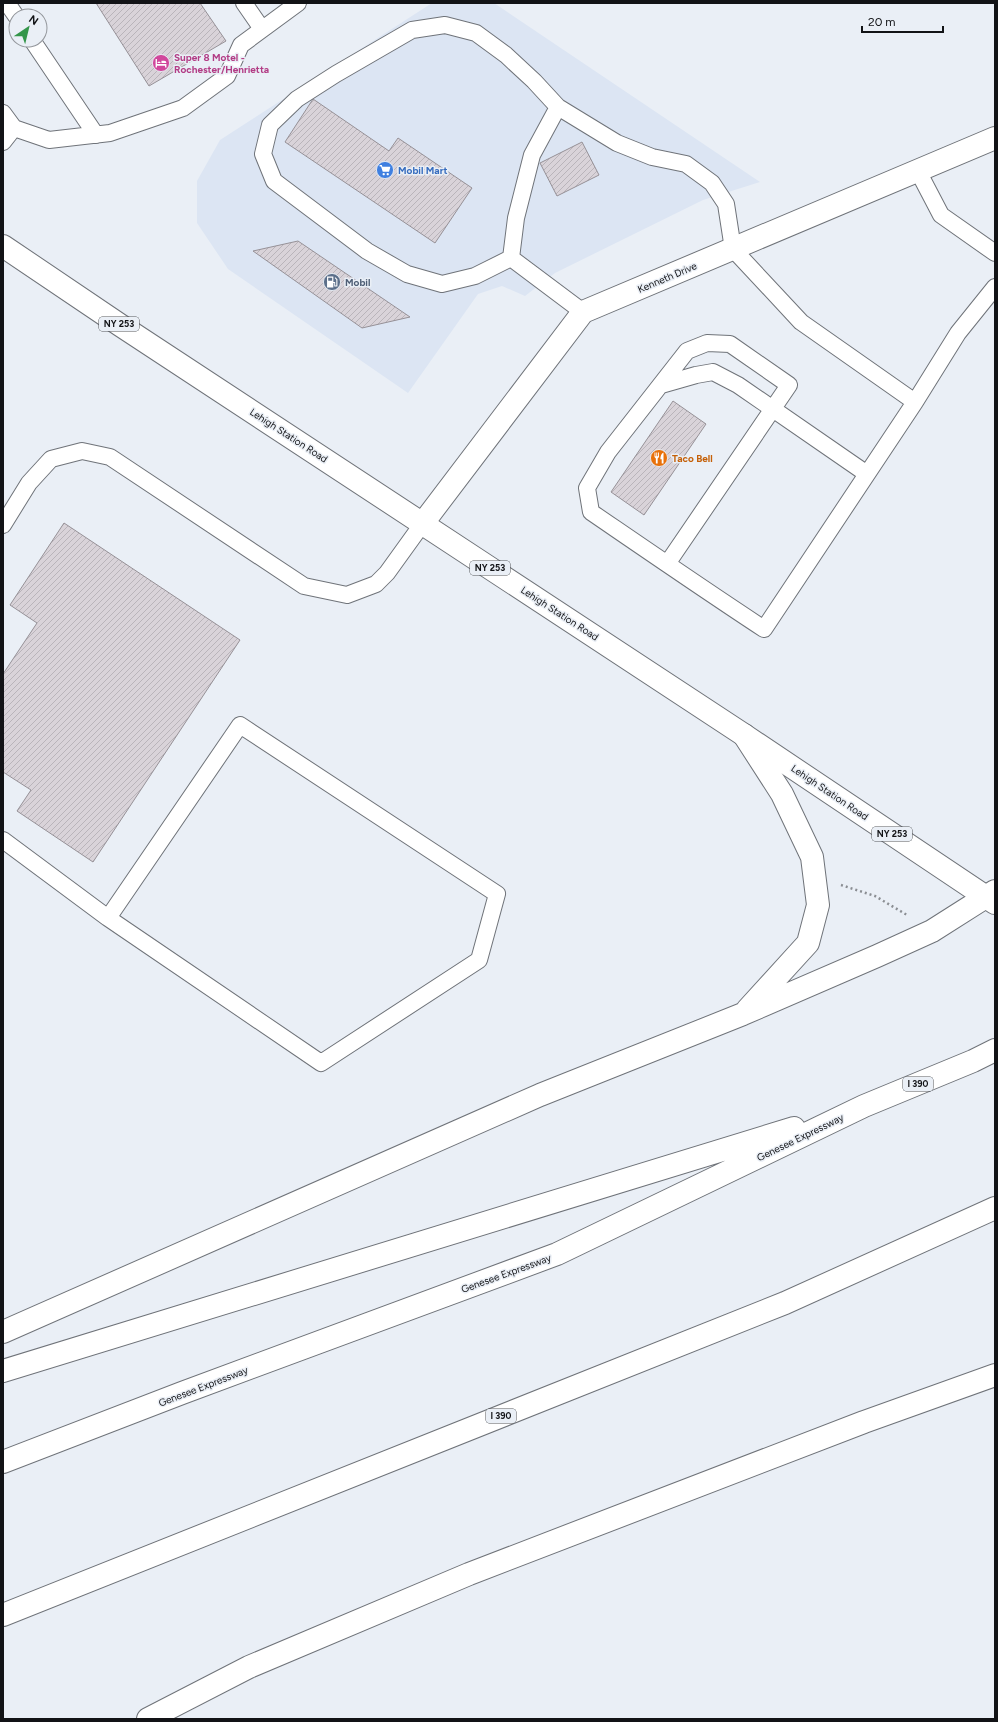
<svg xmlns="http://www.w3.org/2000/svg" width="998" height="1722" font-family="Figtree,sans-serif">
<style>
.built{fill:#dce5f3}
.building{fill:url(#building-hatch);stroke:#969197}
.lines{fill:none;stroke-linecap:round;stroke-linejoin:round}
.lane-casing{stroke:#6f7379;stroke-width:18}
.secondary-casing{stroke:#6f7379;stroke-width:24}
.primary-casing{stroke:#6f7379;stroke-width:24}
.highway-casing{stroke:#6f7379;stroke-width:24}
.path{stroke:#8b8e93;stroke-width:2.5;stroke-dasharray:2 3;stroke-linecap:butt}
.lane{stroke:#fff;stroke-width:16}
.secondary{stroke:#fff;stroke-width:22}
.primary{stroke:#fff;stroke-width:22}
.highway{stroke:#fff;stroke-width:22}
.labels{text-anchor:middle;stroke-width:3;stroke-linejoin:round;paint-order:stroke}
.shield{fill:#eaeff6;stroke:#535559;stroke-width:1}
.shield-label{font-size:9px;font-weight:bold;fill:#121316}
.hotel-label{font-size:10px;font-weight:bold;fill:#b23c85;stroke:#eaeff6;text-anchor:start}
.shop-label{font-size:10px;font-weight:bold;fill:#366cbe;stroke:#eaeff6;text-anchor:start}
.street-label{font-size:10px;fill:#121316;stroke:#eaeff6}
.service-label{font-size:10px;font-weight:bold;fill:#4e5e75;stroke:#eaeff6;text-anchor:start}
.food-label{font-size:10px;font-weight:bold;fill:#c56008;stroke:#eaeff6;text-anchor:start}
</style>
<defs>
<pattern id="building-hatch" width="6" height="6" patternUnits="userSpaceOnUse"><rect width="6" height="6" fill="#d9d3d9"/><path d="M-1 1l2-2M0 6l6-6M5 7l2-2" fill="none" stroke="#b9b4ba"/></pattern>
</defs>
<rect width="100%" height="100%" fill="#eaeff6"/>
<path class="built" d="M 432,3 L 494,3 L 760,182 L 703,200 L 555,273 L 525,296 L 502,286 L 478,294 L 408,393 L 228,269 L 197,223 L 197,181 L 220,140 Z"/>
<path class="building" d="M 96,3 L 200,3 L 226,41 L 149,86 Z
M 313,99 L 389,151 L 398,138 L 472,188 L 435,243 L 285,142 Z
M 582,142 L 599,175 L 557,196 L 540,163 Z
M 298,241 L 410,317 L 362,328 L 253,251 Z
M 673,401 L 706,424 L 644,515 L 611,492 Z
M 64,523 L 240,640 L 93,862 L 17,811 L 31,790 L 3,772 L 3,674 L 37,623 L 10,605 Z"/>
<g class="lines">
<g class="lane-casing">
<path id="lane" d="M 7,3 L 16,16
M 244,3 L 262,29
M 32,40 L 96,135
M 3,113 L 14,128 L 49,140 L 110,133 L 183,108 L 227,76 L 241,45 L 298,3
M 3,142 L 14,128
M 918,171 L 941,215 L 995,253
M 511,258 L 516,218 L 532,155 L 558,107
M 583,312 L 511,258 L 475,276 L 442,284 L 407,274 L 367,251 L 274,181 L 263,154 L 270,125 L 297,99 L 336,74 L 412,30 L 445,25 L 476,33 L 506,55 L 534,81 L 558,107 L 617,143 L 652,157 L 686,164 L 712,183 L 726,204 L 733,249 L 801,322 L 915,402 L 764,629 C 706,591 648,551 591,512 L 587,488 L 608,452 L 687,351 L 707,343 L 730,344 L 789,385 L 667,564
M 661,385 L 696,375 L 713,372 L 738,385 L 867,474
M 915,402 L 958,333 L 995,287
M 3,525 L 29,483 L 51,459 L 82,451 L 110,457 L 304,586 L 347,595 L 376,584 L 387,573 L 423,523
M 3,840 L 108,918 L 321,1063 L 479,960 L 497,894 L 240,725 L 108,918"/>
</g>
<g class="secondary-casing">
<path id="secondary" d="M 423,523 L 583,312 L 995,138"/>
</g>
<g class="primary-casing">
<path id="primary" d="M 3,246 L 120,325 L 744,735 L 995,903"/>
</g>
<g class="highway-casing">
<path id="highway" d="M 744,735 L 782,794 L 812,857 L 818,905 L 808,943 L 747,1010
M 3,1332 L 540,1095 L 743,1014 L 877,956 L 932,931 L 995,891
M 3,1371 L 794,1128
M 3,1462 L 182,1393 L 557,1254 L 864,1106 L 973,1061 L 995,1050
M 3,1615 L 785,1303 L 995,1208
M 148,1719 L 249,1667 L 469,1574 L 864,1422 L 995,1375"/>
</g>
<path class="path" d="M 841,885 L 875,896 L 907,915"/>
<use href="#lane" class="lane"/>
<use href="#secondary" class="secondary"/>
<use href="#primary" class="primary"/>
<use href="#highway" class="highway"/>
</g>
<defs>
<g id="hotel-disc" transform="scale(0.9)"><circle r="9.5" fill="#d1479c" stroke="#eaeff6"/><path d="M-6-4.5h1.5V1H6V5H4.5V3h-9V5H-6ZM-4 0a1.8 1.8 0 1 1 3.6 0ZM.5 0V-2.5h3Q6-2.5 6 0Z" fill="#fff"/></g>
<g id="supermarket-disc" transform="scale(0.9)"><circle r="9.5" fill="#3f7fe0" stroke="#eaeff6"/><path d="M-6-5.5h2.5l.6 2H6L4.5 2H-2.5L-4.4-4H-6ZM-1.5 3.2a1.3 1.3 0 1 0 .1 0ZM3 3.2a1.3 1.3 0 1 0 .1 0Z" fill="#fff"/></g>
<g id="fuel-disc" transform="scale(0.9)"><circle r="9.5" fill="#5c6f8a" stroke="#eaeff6"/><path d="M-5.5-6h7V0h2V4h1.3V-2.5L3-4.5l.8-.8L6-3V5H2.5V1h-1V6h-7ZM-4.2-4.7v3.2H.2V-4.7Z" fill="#fff"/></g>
<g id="restaurant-disc" transform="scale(0.9)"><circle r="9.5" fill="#e8710a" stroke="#eaeff6"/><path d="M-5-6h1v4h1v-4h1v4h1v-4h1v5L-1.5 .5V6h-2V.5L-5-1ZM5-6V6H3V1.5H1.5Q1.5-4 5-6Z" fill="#fff"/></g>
</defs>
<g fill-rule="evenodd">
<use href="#hotel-disc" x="161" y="63"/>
<use href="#supermarket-disc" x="385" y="170"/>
<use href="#fuel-disc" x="332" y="282"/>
<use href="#restaurant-disc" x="659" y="458"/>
</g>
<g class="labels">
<g class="shield">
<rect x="99" y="317" width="40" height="14" rx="3"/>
<rect x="470" y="561" width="40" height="14" rx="3"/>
<rect x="872" y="827" width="40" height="14" rx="3"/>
<rect x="903" y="1077" width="30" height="14" rx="3"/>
<rect x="486" y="1409" width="30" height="14" rx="3"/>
</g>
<g class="shield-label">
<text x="119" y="327">NY 253</text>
<text x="490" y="571">NY 253</text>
<text x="892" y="837">NY 253</text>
<text x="918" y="1087">I 390</text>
<text x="501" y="1419">I 390</text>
</g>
<g class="hotel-label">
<text x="174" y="61">Super 8 Motel -<tspan x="174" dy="12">Rochester/Henrietta</tspan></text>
</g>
<g class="shop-label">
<text x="398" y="174">Mobil Mart</text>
</g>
<g class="street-label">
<text transform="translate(667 277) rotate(-23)" y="4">Kenneth Drive</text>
<text transform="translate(289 435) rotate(33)" y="4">Lehigh Station Road</text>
<text transform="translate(560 613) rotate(33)" y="4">Lehigh Station Road</text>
<text transform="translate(830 792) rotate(34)" y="4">Lehigh Station Road</text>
<text transform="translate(800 1137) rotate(-26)" y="4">Genesee Expressway</text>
<text transform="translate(506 1273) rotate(-20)" y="4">Genesee Expressway</text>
<text transform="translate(203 1386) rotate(-21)" y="4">Genesee Expressway</text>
</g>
<g class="service-label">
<text x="345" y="286">Mobil</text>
</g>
<g class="food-label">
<text x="672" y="462">Taco Bell</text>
</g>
</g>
<rect width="998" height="1722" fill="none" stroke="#121316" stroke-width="8"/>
<g transform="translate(28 28) rotate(35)"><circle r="19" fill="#eaeff6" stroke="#94979c"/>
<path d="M0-3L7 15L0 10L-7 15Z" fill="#34964a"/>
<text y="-6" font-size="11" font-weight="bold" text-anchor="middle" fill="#121316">N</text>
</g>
<path d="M862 26v6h81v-6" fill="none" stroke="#121316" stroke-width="2"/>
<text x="868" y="26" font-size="12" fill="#121316" stroke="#eaeff6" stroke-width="3" paint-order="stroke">20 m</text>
</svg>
